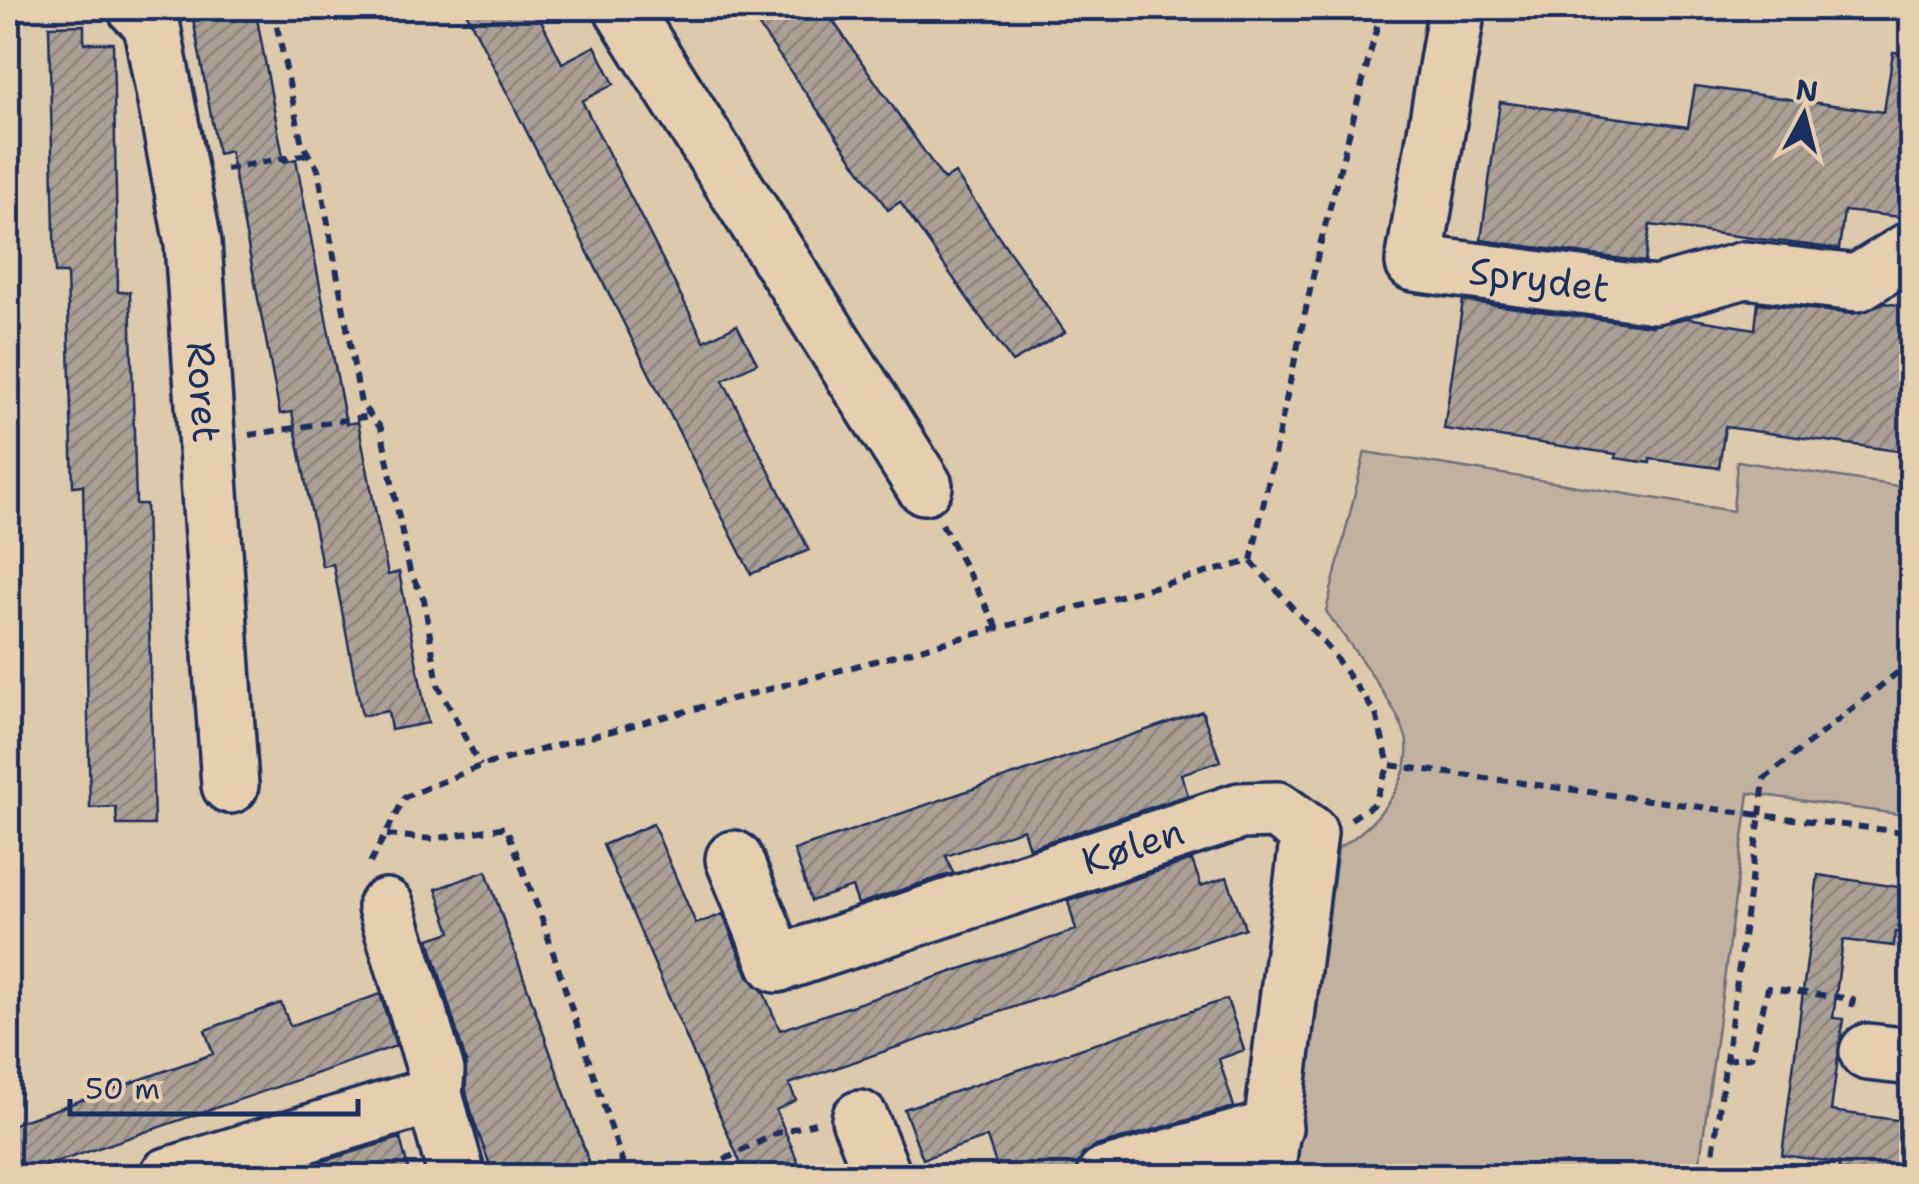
<svg xmlns="http://www.w3.org/2000/svg" width="1919" height="1184" font-family="'Shantell Sans',sans-serif">
<style>
.grass{fill:#c1b29f;stroke:#6e707e;stroke-width:2.5}
.building{fill:url(#building-hatch);stroke:#1b2f5e;stroke-width:2.5}
.lines{fill:none;stroke-linecap:round;stroke-linejoin:round}
.minor-casing{stroke:#1b2f5e;stroke-width:62}
.path{stroke:#1b2f5e;stroke-width:6;stroke-dasharray:10 8;stroke-linecap:butt}
.minor{stroke:#e5cfae;stroke-width:55}
.labels{text-anchor:middle;stroke-width:8;stroke-linejoin:round;paint-order:stroke}
.street-label{font-size:38px;fill:#1b2f5e;stroke:#e5cfae}
</style>
<defs>
<pattern id="building-hatch" width="6" height="6" patternUnits="userSpaceOnUse" patternTransform="scale(2.5)"><rect width="6" height="6" fill="#aba096"/><path d="M-1 1l2-2M0 6l6-6M5 7l2-2" fill="none" stroke="#8a837e"/></pattern>
</defs>
<rect width="100%" height="100%" fill="#ddc9ab"/>
<filter id="ink" filterUnits="userSpaceOnUse"><feTurbulence type="fractalNoise" baseFrequency=".01" numOctaves="2"/><feDisplacementMap in="SourceGraphic" scale="20" xChannelSelector="R" yChannelSelector="G"/><feConvolveMatrix kernelMatrix="1 2 1 2 8 2 1 2 1" color-interpolation-filters="sRGB"/></filter>
<g filter="url(#ink)">
<path class="grass" d="M 1365,452 L 1733,511 L 1737,461 L 1911,488 L 1911,816 L 1749,793 L 1698,1176 L 1295,1176 L 1338,848 C 1372,829 1411,786 1407,743 C 1404,713 1345,639 1326,611 Z"/>
<path class="building" d="M 191,8 L 255,8 L 284,162 L 296,159 L 346,424 L 358,422 L 388,575 L 399,572 L 428,723 L 391,730 L 388,711 L 362,716 L 333,564 L 322,566 L 292,412 L 280,414 L 230,151 L 218,154 Z
M 464,8 L 535,8 L 562,63 L 595,46 L 614,84 L 582,101 L 704,341 L 737,325 L 757,363 L 723,380 L 809,550 L 751,574 Z
M 746,8 L 824,8 L 944,180 L 955,173 L 1065,332 L 1012,362 L 900,202 L 888,210 Z
M 84,25 L 84,43 L 113,43 L 118,292 L 130,292 L 136,504 L 146,504 L 154,825 L 117,825 L 116,807 L 90,808 L 83,485 L 73,486 L 67,273 L 55,273 L 49,26 Z
M 1893,52 L 1912,54 L 1912,218 L 1844,211 L 1839,249 L 1650,225 L 1645,262 L 1481,240 L 1500,102 L 1688,127 L 1695,86 L 1884,112 Z
M 1463,301 L 1651,326 L 1687,318 L 1755,329 L 1758,303 L 1853,314 L 1884,303 L 1912,307 L 1912,453 L 1725,427 L 1719,468 L 1650,459 L 1650,463 L 1615,458 L 1616,454 L 1444,429 Z
M 1202,711 L 1220,761 L 1181,774 L 1188,795 L 1029,848 L 1023,829 L 946,856 L 953,873 L 858,904 L 852,887 L 811,901 L 794,850 Z
M 653,824 L 696,924 L 723,914 L 748,976 L 763,991 L 780,1030 L 1076,930 L 1068,901 L 1192,860 L 1201,886 L 1227,877 L 1245,928 L 789,1084 L 796,1100 L 776,1110 L 804,1176 L 746,1176 L 603,845 Z
M 486,871 L 510,939 L 594,1176 L 494,1176 L 475,1124 L 466,1092 L 466,1062 L 429,939 L 451,932 L 436,889 Z
M 1818,875 L 1912,889 L 1912,934 L 1895,932 L 1894,946 L 1843,940 L 1833,1018 L 1843,1019 L 1831,1111 L 1911,1122 L 1904,1172 L 1884,1169 L 1882,1176 L 1838,1170 L 1840,1163 L 1782,1155 Z
M 380,994 L 396,1046 L 17,1176 L 8,1150 L 8,1126 L 213,1054 L 205,1030 L 281,1003 L 290,1026 Z
M 1227,999 L 1244,1050 L 1219,1059 L 1234,1107 L 1096,1146 L 1082,1155 L 1075,1176 L 1000,1176 L 987,1137 L 923,1159 L 904,1109 Z
M 400,1138 L 410,1176 L 274,1176 Z"/>
<g class="lines">
<g class="minor-casing">
<g id="minor">
<path id="s1" d="M 136,8 L 151,22 L 193,243 L 230,785"/>
<path d="M 622,8 L 924,486"/>
<path id="s2" d="M 1457,8 L 1414,263 L 1655,295 L 1745,270 L 1857,283 L 1912,249"/>
<path id="s3" d="M 734,859 L 777,964 L 1240,811 L 1277,810 L 1309,833 L 1266,1176"/>
<path d="M 1868,1052 L 1912,1057"/>
<path d="M 434,1095 L 457,1176"/>
<path d="M 860,1119 L 883,1176"/>
<path d="M 168,1176 L 434,1095 L 436,1071 L 386,907"/>
<path d="M 1105,1176 L 1274,1128"/>
</g>
</g>
<path class="path" d="M 273,8 L 302,144 L 318,169 L 361,404 L 381,428 L 410,572 L 424,599 L 438,685 L 480,766
M 226,169 L 308,154
M 249,435 L 370,416
M 942,524 L 998,629
M 1251,561 L 1319,249 L 1382,8
M 1912,661 L 1764,779 L 1760,815 L 1912,833
M 1351,819 L 1374,804 L 1389,765
M 387,835 L 433,839 L 506,827 L 541,916 L 627,1176
M 370,863 L 405,797 L 480,766 L 1251,561 L 1330,650 L 1376,714 L 1389,765 L 1760,815 L 1710,1176
M 1726,1060 L 1751,1057 L 1768,988 L 1853,999 L 1850,1012
M 692,1176 L 777,1133 L 815,1123"/>
<use href="#minor" class="minor"/>
</g>
</g>
<g class="labels">
<g class="street-label">
<text dy="13" stroke="none"><textPath href="#s2" startOffset="385">Sprydet</textPath></text>
<text dy="13" stroke="none"><textPath href="#s1" startOffset="395">Roret</textPath></text>
<text dy="13" stroke="none"><textPath href="#s3" startOffset="488">Kølen</textPath></text>
</g>
</g>
<rect width="1919" height="1184" fill="none" stroke="#e5cfae" stroke-width="40"/>
<rect x="20" y="20" width="1879" height="1144" fill="none" stroke="#1b2f5e" stroke-width="4" filter="url(#ink)"/>
<g transform="translate(1804 115) rotate(7)" stroke="#e5cfae" stroke-width="8" paint-order="stroke">
<path d="M0-8L18 38L0 25L-18 38Z" fill="#1b2f5e"/>
<text y="-15" font-size="28" font-weight="bold" text-anchor="middle" fill="#1b2f5e">N</text>
</g>
<path d="M70 1099v15h288v-15" fill="none" stroke="#1b2f5e" stroke-width="5"/>
<text x="85" y="1099" font-size="30" fill="#1b2f5e" stroke="#e5cfae" stroke-width="8" paint-order="stroke">50 m</text>
</svg>
